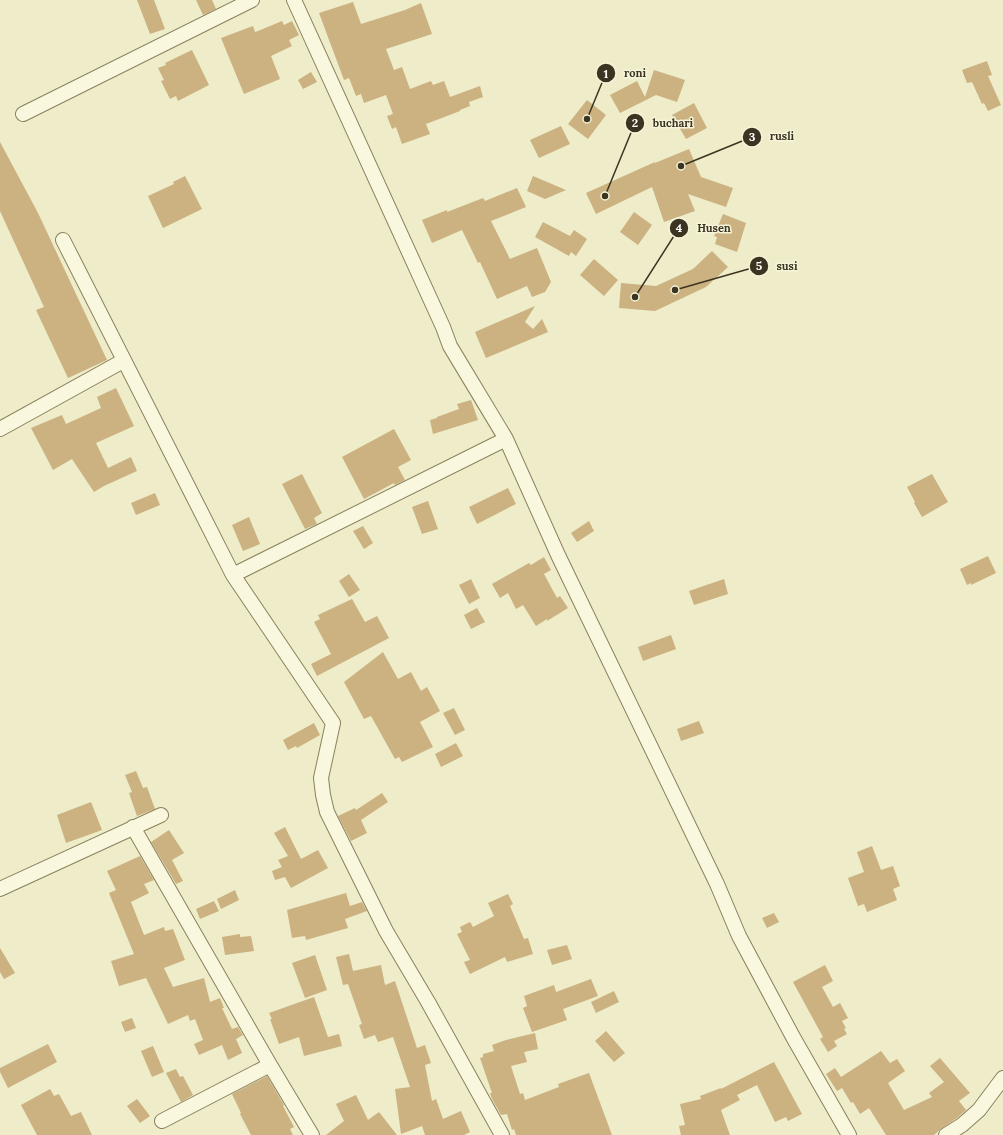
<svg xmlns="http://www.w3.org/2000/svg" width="1003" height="1135" font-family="Lora,serif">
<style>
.building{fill:#cbb280}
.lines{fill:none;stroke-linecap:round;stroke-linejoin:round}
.minor-casing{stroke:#8a805e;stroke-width:16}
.minor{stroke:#f9f7dd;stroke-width:14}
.leader{fill:none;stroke:#3b3421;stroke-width:1.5}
.callout-dot{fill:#3b3421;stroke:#f6f4d9;stroke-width:1.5}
.mark-label{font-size:12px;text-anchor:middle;font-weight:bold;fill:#fff}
.callout-label{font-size:11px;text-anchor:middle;font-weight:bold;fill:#3b3421;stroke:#f6f4d9;stroke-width:3;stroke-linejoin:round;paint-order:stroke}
</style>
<rect width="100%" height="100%" fill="#eeecc9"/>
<path class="building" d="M 137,0 L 154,0 L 165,29 L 150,34 Z
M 196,0 L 212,0 L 216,9 L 203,15 Z
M 353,2 L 361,24 L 405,10 L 421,3 L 432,34 L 386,49 L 394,70 L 402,67 L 410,89 L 431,81 L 433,85 L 444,81 L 450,97 L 480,86 L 483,97 L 469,102 L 470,106 L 460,110 L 460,111 L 426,124 L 430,134 L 402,144 L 396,127 L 392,129 L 387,116 L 393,114 L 386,95 L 364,103 L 361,94 L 356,96 L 349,78 L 344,80 L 319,13 Z
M 282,21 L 284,25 L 292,21 L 299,35 L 289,40 L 292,46 L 271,56 L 280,79 L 244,94 L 221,38 L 253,26 L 255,32 L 258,31 Z
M 192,50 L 209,85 L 178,101 L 176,96 L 170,99 L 161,81 L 164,80 L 158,68 L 166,65 L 165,63 Z
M 987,61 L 992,75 L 988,76 L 1001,105 L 988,111 L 984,103 L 982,104 L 972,82 L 967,83 L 962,70 Z
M 654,70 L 685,80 L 677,102 L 656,95 L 620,113 L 610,95 L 637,81 L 645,97 Z
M 311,72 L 317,82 L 303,89 L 298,80 Z
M 587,100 L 606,115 L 588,139 L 568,124 Z
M 694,103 L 707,128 L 686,139 L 672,115 Z
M 561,126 L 570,144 L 539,158 L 530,140 Z
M 0,142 L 38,213 L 107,360 L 68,378 L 36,310 L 44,307 L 0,211 Z
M 689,149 L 701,177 L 733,188 L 726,207 L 688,194 L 695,211 L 664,222 L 652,187 L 596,214 L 586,193 L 655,162 L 655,163 Z
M 185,176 L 202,209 L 163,228 L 148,196 L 174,184 L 173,182 Z
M 533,176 L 566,190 L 545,199 L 527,191 Z
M 517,188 L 526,207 L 491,221 L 510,259 L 537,248 L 551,282 L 545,292 L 532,297 L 527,286 L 497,299 L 480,262 L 478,263 L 462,230 L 432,243 L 422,220 L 447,210 L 447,212 L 483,198 L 485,201 Z
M 634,212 L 652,225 L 638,245 L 620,232 Z
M 723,214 L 746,223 L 737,252 L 715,244 L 717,237 L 714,236 Z
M 543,222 L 570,236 L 574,230 L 587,239 L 576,256 L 571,252 L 569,256 L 535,237 Z
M 712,251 L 728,267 L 706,287 L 655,311 L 619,308 L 621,283 L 656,286 L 693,269 Z
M 594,259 L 618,280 L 604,296 L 580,275 Z
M 535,306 L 525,322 L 533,329 L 542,319 L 548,332 L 486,358 L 475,332 Z
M 116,388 L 134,426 L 96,443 L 108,468 L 131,457 L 137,471 L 104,486 L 94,492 L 72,459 L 53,470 L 31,428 L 62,415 L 66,424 L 101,408 L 97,397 Z
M 471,400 L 478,420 L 433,434 L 430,420 L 437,418 L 437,417 L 459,409 L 457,404 Z
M 394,429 L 411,460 L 398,467 L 405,480 L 395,485 L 394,483 L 364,499 L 342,457 Z
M 302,474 L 322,513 L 314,518 L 317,524 L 305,529 L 282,484 Z
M 932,474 L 948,502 L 922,517 L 914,503 L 915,502 L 907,487 Z
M 508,488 L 516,504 L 477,524 L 469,507 Z
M 155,493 L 160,505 L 136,515 L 131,503 Z
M 428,501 L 438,529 L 422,534 L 412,507 Z
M 249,517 L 260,544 L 243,551 L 232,525 Z
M 589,521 L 594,531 L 577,542 L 571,533 Z
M 363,526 L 373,543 L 364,549 L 353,531 Z
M 988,556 L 996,573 L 971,585 L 971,583 L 967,585 L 960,569 Z
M 544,557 L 551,570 L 544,574 L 557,598 L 560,596 L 568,608 L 547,621 L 547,619 L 536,626 L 523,605 L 516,609 L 508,593 L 500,598 L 492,584 L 529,563 L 531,565 Z
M 349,574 L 360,590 L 349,597 L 339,581 Z
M 471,579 L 480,598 L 469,604 L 459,585 Z
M 724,579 L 728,594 L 694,605 L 689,591 Z
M 352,599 L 365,622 L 377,616 L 389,638 L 317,676 L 311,664 L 331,654 L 314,622 L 320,619 L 318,615 Z
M 477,608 L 485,622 L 471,629 L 464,615 Z
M 671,635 L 676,649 L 643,661 L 638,647 Z
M 383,652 L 398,679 L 411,672 L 421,691 L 427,687 L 440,711 L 420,722 L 433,747 L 402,762 L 399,757 L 395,759 L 371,716 L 364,719 L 344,682 Z
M 454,708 L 465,730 L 455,735 L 443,713 Z
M 699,721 L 704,733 L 681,741 L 677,729 Z
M 314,723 L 320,735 L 297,748 L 296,746 L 288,750 L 283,740 Z
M 456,743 L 463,756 L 441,767 L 435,754 Z
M 136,771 L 143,788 L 147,787 L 155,809 L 137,816 L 129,793 L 132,792 L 125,775 Z
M 382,793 L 388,802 L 361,820 L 367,833 L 351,841 L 338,816 L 355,808 L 356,810 Z
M 91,802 L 102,830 L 66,843 L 57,815 Z
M 285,827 L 301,859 L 318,850 L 328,868 L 291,888 L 285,877 L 275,880 L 272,871 L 282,867 L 278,860 L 288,856 L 274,833 Z
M 169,830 L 184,853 L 172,860 L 183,881 L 176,884 L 151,842 Z
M 872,846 L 881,870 L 893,866 L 900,886 L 893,889 L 897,900 L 867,912 L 864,904 L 858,906 L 848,878 L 864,872 L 857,852 Z
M 140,856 L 154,880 L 144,884 L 149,893 L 131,902 L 144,935 L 164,927 L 165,931 L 173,929 L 185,960 L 164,968 L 173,987 L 204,978 L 210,1002 L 220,998 L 224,1008 L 222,1008 L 232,1029 L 238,1027 L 243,1035 L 236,1039 L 242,1053 L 228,1060 L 222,1045 L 199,1055 L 194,1044 L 203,1040 L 195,1019 L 190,1021 L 188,1015 L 168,1024 L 146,978 L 119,986 L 111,961 L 134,954 L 109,893 L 116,890 L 107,871 Z
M 235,890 L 239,900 L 221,909 L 217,899 Z
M 346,893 L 350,906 L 362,902 L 367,911 L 345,919 L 348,928 L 306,940 L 305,936 L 292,938 L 287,910 Z
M 508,894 L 513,904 L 510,906 L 524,939 L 528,938 L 533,954 L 507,962 L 505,957 L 470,974 L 464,962 L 470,960 L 457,934 L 462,932 L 460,927 L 470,922 L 473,927 L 494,916 L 488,903 Z
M 214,901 L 219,911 L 200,919 L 196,909 Z
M 774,913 L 779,922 L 767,928 L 762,918 Z
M 240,934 L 240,937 L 251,936 L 254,951 L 225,955 L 222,937 Z
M 567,945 L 572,959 L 552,965 L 547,950 Z
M 0,948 L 15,973 L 4,979 L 0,972 Z
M 349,954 L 353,971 L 381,965 L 385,985 L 395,981 L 417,1048 L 425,1045 L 431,1063 L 425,1065 L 432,1101 L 436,1099 L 443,1119 L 461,1111 L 470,1132 L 464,1135 L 425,1135 L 422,1126 L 401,1134 L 395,1089 L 410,1087 L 393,1037 L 378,1042 L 375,1035 L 364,1039 L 359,1025 L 362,1024 L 348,984 L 343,985 L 336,957 Z
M 315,955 L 327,990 L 305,998 L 292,963 Z
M 825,965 L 833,981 L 822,987 L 833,1007 L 840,1003 L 848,1018 L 842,1021 L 846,1028 L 844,1029 L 847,1034 L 834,1041 L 837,1046 L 828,1052 L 820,1039 L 823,1037 L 793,982 Z
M 591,979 L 598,996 L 563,1009 L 567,1020 L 532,1032 L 523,1008 L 527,1006 L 524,996 L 554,985 L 556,992 Z
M 614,991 L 619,1002 L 596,1013 L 591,1002 Z
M 314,997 L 328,1037 L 339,1034 L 342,1046 L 304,1056 L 299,1037 L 279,1044 L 270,1019 L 272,1019 L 269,1013 Z
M 132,1018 L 136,1028 L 125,1032 L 121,1022 Z
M 606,1031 L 625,1053 L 614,1062 L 595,1041 Z
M 535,1033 L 538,1049 L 524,1052 L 527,1062 L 511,1066 L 520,1094 L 523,1093 L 525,1100 L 559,1087 L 558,1084 L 589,1073 L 612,1135 L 516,1135 L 514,1129 L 512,1130 L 507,1114 L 501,1115 L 492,1099 L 490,1093 L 492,1093 L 480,1058 L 483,1057 L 483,1054 L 494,1051 L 492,1045 L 506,1040 Z
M 48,1044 L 57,1062 L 8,1088 L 0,1072 L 0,1068 Z
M 153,1046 L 164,1072 L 152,1077 L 141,1051 Z
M 881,1051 L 890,1063 L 897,1059 L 905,1071 L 888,1083 L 904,1110 L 932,1097 L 929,1093 L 944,1082 L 930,1066 L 940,1058 L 970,1093 L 959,1101 L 966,1110 L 957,1118 L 942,1128 L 934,1135 L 886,1135 L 869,1108 L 860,1114 L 853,1102 L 851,1103 L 842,1088 L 837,1091 L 826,1074 L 835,1068 L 841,1077 Z
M 774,1062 L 802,1114 L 788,1121 L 786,1117 L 775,1122 L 757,1085 L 737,1095 L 740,1100 L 721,1110 L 730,1135 L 681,1135 L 679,1126 L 685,1125 L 680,1104 L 701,1099 L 700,1096 L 721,1088 L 721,1089 Z
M 176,1069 L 180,1077 L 183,1076 L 193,1095 L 181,1102 L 166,1073 Z
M 267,1076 L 284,1105 L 283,1106 L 294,1127 L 290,1129 L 293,1135 L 251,1135 L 240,1114 L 241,1113 L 232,1094 Z
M 50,1089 L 54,1096 L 59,1094 L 71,1116 L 81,1112 L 92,1135 L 37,1135 L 21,1105 Z
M 356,1095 L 368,1120 L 379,1112 L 397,1135 L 326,1135 L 344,1121 L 336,1104 Z
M 137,1099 L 150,1116 L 140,1123 L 127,1106 Z"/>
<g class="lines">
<g class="minor-casing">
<path id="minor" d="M 294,0 L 443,327 L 450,346 L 506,439 L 558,555 L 717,884 L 739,936 L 793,1037 L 849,1135
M 23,114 L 252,0
M 63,240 L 233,575 L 333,723 L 321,778 L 323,795 L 327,812 L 386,931 L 428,1002 L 502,1135
M 0,429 L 123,361
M 233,575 L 506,439
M 133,827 L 270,1065 L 312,1135
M 0,889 L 161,815
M 162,1121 L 270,1065
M 946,1135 L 962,1125 L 979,1110 L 1003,1078"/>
</g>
<use href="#minor" class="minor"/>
</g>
<path class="leader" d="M587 119L606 73M605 196L635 123M681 166L752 137M635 297L679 228M675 290L759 266"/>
<g class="callout-dot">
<circle cx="587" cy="119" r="4"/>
<circle cx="605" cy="196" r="4"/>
<circle cx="681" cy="166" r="4"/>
<circle cx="635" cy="297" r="4"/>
<circle cx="675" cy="290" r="4"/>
<circle cx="606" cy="73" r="10"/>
<circle cx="635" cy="123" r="10"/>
<circle cx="752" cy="137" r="10"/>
<circle cx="679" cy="228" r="10"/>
<circle cx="759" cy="266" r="10"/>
</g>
<g class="mark-label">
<text x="606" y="78">1</text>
<text x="635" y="127">2</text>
<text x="752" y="141">3</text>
<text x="679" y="232">4</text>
<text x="759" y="270">5</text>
</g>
<g class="callout-label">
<text x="635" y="77">roni</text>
<text x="673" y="127">buchari</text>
<text x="782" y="140">rusli</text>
<text x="714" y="232">Husen</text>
<text x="787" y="270">susi</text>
</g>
</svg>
